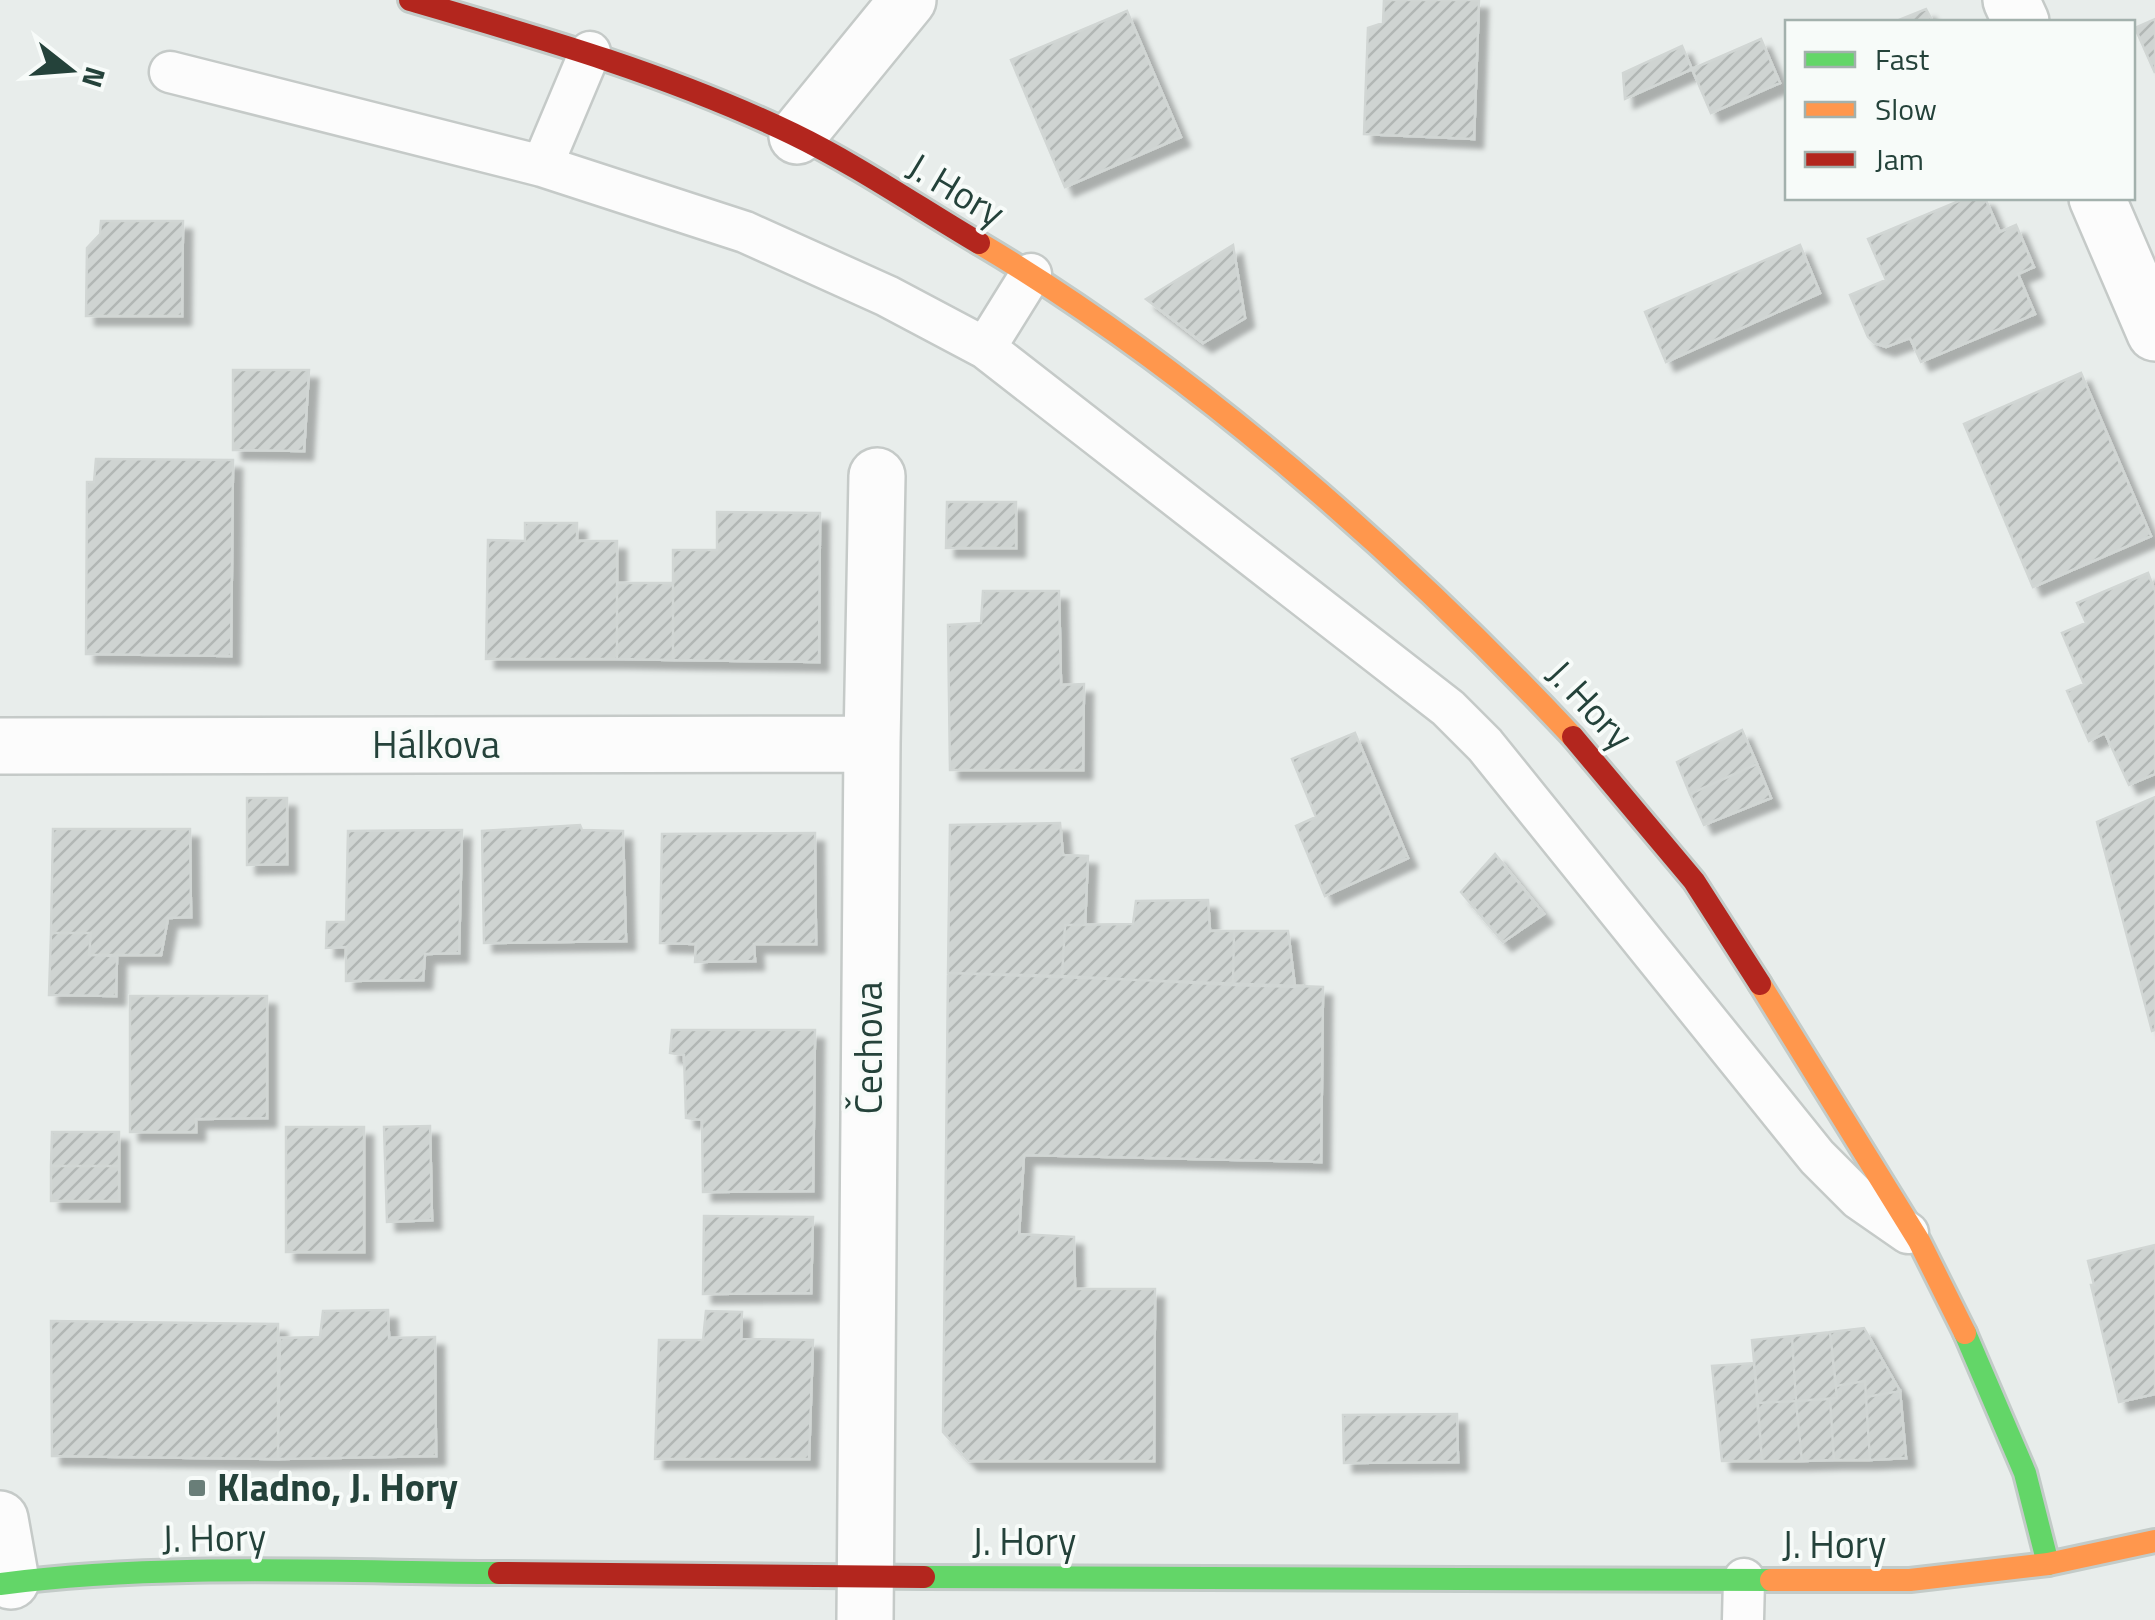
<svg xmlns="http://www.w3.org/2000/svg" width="2155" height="1620" font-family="'Titillium Web',sans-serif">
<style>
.building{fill:url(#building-hatch);stroke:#d1d6d4;stroke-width:2.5;filter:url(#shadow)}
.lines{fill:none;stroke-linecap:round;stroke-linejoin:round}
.lane-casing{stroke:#c5cac8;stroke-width:45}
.street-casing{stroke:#c5cac8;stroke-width:60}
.fast-casing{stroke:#c3cbc8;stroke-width:28}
.slow-casing{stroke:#c3cbc8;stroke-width:28}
.jam-casing{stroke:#c3cbc8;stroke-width:28}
.lane{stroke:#fcfcfc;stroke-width:40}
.street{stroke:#fcfcfc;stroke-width:55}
.fast{stroke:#63d668;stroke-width:22}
.slow{stroke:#ff974d;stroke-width:22}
.jam{stroke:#b3261e;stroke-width:22}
.poi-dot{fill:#697e78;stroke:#f7fbf9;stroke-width:4}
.labels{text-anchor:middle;stroke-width:8;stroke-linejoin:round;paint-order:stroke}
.street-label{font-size:38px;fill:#24423a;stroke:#f7fbf9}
.poi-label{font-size:38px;font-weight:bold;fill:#24423a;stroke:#f7fbf9;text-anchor:start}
</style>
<defs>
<pattern id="building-hatch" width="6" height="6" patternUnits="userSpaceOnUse" patternTransform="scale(2.5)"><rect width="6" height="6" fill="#cfd4d2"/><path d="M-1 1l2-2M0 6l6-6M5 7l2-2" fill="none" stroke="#b2b7b5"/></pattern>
<filter id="shadow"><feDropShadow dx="9" dy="9" stdDeviation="2.5" flood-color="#0004"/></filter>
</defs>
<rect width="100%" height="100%" fill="#e8edeb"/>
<path class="building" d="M 1384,0 L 1479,0 L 1474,139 L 1364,134 L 1368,28 L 1383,23 Z
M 1926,9 L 1933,22 L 1894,22 Z
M 1127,11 L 1181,137 L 1065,187 L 1011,60 Z
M 2155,19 L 2155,73 L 2135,28 Z
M 1761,39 L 1780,83 L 1711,113 L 1692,69 Z
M 1682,46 L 1692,69 L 1625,99 L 1623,73 Z
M 1966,198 L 1985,198 L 2000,232 L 2016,225 L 2034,267 L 2018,274 L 2035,314 L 1921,362 L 1910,338 L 1886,347 L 1874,343 L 1868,337 L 1850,295 L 1886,280 L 1868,239 Z
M 101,221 L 183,221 L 182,316 L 86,316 L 87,248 L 100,234 Z
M 1233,245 L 1245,318 L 1203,343 L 1146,299 Z
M 1800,245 L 1820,293 L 1666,362 L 1645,312 Z
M 233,370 L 309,370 L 304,451 L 233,450 Z
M 2081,373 L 2151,536 L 2033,587 L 1964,424 Z
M 96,459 L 233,460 L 231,656 L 86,654 L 87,482 L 94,482 Z
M 947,502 L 1016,502 L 1016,548 L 946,548 Z
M 717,512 L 820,513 L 819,662 L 673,660 L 673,550 L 717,550 Z
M 525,523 L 577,523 L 577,541 L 617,541 L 617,659 L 486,659 L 488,540 L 525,541 Z
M 2148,573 L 2155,591 L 2155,774 L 2129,785 L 2105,733 L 2089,741 L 2067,691 L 2084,684 L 2062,633 L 2086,623 L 2077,603 Z
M 617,583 L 673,583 L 673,660 L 617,659 Z
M 983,591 L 1059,591 L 1061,685 L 1084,684 L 1083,770 L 950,770 L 948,625 L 981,623 Z
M 1742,730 L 1757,764 L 1690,794 L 1677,762 Z
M 1355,733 L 1408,858 L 1325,896 L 1296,826 L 1316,817 L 1292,759 Z
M 1757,764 L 1771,798 L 1704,825 L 1690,794 Z
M 2155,797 L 2155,1030 L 2152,1031 L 2097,822 Z
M 247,798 L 287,798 L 287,864 L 247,865 Z
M 1060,823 L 1063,855 L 1088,856 L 1085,925 L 1065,925 L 1062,976 L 948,973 L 950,825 Z
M 580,825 L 582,830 L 623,831 L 626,941 L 484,943 L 482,831 Z
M 53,829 L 190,829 L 191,917 L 168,918 L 161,955 L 89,955 L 91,933 L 51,933 Z
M 462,830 L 459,953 L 425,954 L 423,980 L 346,981 L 346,947 L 326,948 L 327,922 L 346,922 L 348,831 Z
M 815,833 L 816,944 L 754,944 L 755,961 L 695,962 L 696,944 L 660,943 L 662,834 Z
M 1495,854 L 1544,914 L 1503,942 L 1461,892 Z
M 1208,900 L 1210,931 L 1234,931 L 1233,985 L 1062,976 L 1065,925 L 1133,924 L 1136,901 Z
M 1234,931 L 1288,931 L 1295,987 L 1233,985 Z
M 51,933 L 91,933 L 89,955 L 117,956 L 116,996 L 49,995 Z
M 948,973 L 1323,987 L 1321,1162 L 1024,1155 L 1019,1234 L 1074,1237 L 1075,1289 L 1155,1289 L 1154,1461 L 969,1461 L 943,1432 Z
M 130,996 L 267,996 L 267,1118 L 196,1119 L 196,1132 L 130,1132 Z
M 672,1030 L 815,1030 L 813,1191 L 703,1192 L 702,1120 L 686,1118 L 684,1055 L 670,1053 Z
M 430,1126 L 432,1220 L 387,1222 L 384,1127 Z
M 286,1127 L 364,1127 L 364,1252 L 286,1252 Z
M 52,1132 L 119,1132 L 119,1166 L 51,1166 Z
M 51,1166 L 119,1166 L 119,1201 L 51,1201 Z
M 704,1216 L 813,1217 L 811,1293 L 703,1294 Z
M 2155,1245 L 2155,1394 L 2119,1402 L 2091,1285 L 2094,1285 L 2088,1261 Z
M 388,1310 L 389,1338 L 435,1337 L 436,1456 L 278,1459 L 280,1338 L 320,1337 L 323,1311 Z
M 706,1311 L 742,1312 L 741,1339 L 813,1340 L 809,1459 L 655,1459 L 659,1340 L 703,1340 Z
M 51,1321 L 278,1324 L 278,1459 L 52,1456 Z
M 1864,1328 L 1900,1391 L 1866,1397 L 1865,1381 L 1836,1386 L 1830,1332 Z
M 1830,1332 L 1837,1398 L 1796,1401 L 1792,1336 Z
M 1792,1336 L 1796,1401 L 1758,1403 L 1752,1340 Z
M 1754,1363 L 1762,1461 L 1722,1461 L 1712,1366 Z
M 1865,1381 L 1870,1460 L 1834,1460 L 1830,1399 L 1837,1398 L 1836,1386 Z
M 1900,1391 L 1906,1458 L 1870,1460 L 1866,1397 Z
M 1830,1399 L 1834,1460 L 1802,1461 L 1796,1401 Z
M 1796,1401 L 1802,1461 L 1762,1461 L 1758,1403 Z
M 1457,1414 L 1458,1462 L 1344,1463 L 1343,1415 Z"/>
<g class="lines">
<g class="lane-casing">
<path id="lane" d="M 170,72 L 542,166 L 590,52
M 542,166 L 745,232 L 887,296 L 985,348 L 1031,274
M 985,348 L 1448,708 L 1485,745 L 1817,1157 L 1859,1199 L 1908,1233
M 1743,1620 L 1744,1579"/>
</g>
<g class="street-casing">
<path id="street" d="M 2011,0 L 2021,22
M 797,136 L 908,0
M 2097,198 L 2155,333
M 0,746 L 872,744
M 0,1519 L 11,1581
M 865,1620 L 872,744 L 877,476"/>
</g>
<g class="fast-casing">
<path id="fast" d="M 1965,1333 L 2025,1473 L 2048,1564
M 924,1577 L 1771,1580
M 0,1584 C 164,1563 333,1572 499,1573"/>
</g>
<g class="slow-casing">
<path id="slow" d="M 979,243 C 1193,370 1403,556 1573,737
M 1760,984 L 1919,1241 L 1965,1333
M 1771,1580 L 1910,1580 L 2048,1564 L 2155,1541"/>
</g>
<g class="jam-casing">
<path id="jam" d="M 410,0 C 541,38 670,75 793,134 C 857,165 918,207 979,243
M 1573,737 L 1694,881 L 1760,984
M 499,1573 L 924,1577"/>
</g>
<use href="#lane" class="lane"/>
<use href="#street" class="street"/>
<use href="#fast" class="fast"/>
<use href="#slow" class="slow"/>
<use href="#jam" class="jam"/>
</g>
<rect class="poi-dot" x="187" y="1478" width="20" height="20" rx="5"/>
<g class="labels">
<g class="street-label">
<text transform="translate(956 190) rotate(31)" y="13">J. Hory</text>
<text transform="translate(1590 705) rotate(47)" y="13">J. Hory</text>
<text x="436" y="758">Hálkova</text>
<text transform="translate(869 1048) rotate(-90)" y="13">Čechova</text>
<text transform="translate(214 1538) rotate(-1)" y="13">J. Hory</text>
<text x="1024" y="1555">J. Hory</text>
<text x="1834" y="1558">J. Hory</text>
</g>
<g class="poi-label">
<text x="217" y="1501">Kladno, J. Hory</text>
</g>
</g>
<rect x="1785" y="20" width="350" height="180" fill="#f7fbf9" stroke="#a3b1ad" stroke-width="2.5"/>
<rect x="1805" y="52" width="50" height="15" fill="#63d668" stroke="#a3b1ad" stroke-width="2.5"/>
<text x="1875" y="70" font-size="30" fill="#24423a">Fast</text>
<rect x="1805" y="102" width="50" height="15" fill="#ff974d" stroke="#a3b1ad" stroke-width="2.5"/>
<text x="1875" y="120" font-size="30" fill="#24423a">Slow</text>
<rect x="1805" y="152" width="50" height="15" fill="#b3261e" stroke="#a3b1ad" stroke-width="2.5"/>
<text x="1875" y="170" font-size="30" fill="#24423a">Jam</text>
<g transform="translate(70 70) rotate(107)" stroke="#f7fbf9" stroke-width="8" paint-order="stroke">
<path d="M0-8L18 38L0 25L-18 38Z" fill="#24423a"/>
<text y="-15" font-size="28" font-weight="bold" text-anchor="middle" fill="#24423a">N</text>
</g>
</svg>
